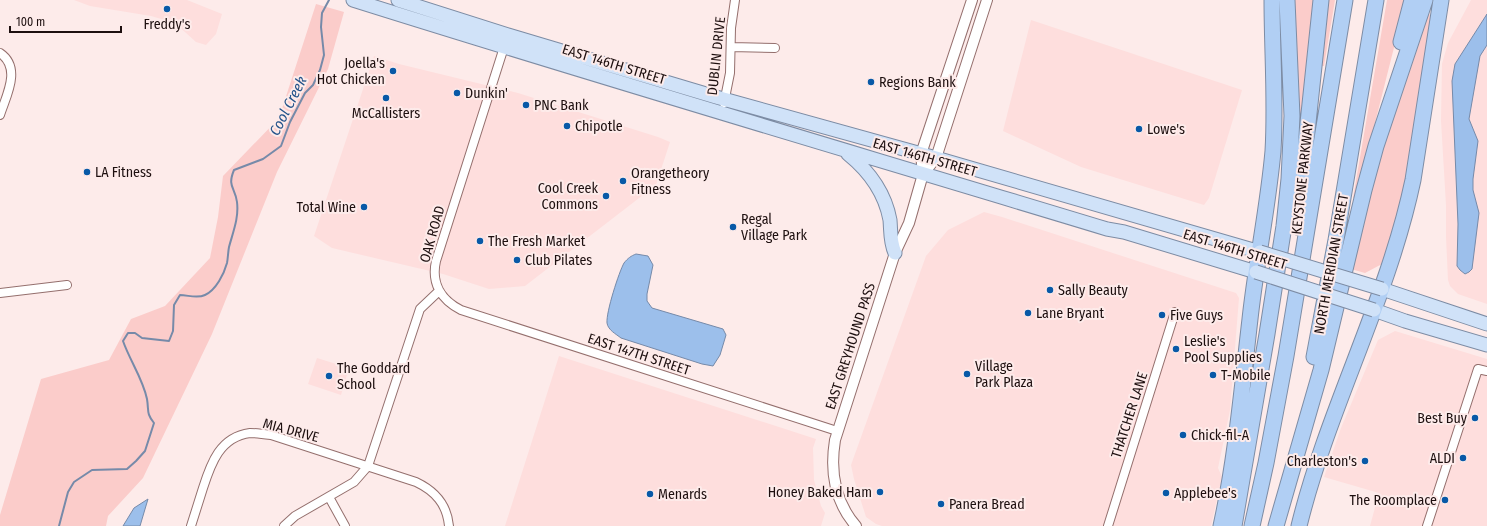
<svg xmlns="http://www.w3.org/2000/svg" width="1487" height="526" font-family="'Fira Sans Condensed',sans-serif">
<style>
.built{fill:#fededd}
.green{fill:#fbccca}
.water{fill:#9cbfeb;stroke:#768aa9}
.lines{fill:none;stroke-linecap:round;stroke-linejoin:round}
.stream{stroke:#768aa9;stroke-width:2}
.minor-casing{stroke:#946f6d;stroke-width:10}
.tertiary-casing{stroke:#946f6d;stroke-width:12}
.primary-casing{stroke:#7d8ca4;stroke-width:15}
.motorway-casing{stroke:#7d8ca4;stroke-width:17}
.minor{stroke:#fff;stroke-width:8}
.tertiary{stroke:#fff;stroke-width:10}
.primary{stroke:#d0e2f8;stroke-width:13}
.motorway{stroke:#b1cff4;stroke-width:15}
.primary-bridge-casing{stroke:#7d8ca4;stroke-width:15;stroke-linecap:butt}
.primary-bridge{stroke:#d0e2f8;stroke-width:13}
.poi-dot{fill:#0859a7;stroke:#fdebea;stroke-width:1.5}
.labels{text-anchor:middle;stroke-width:4;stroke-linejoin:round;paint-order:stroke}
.poi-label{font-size:14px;fill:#1d0f0f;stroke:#fdebea;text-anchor:start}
.street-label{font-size:14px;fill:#1d0f0f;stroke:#fdebea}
.water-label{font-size:15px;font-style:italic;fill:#24538a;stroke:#fdebea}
</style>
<rect width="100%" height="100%" fill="#fdebea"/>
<path class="built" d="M 74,0 L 187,0 L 222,14 L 216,34 L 206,45 L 196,42 L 175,23 L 151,16 L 90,6 Z
M 1471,0 L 1487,0 L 1487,304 L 1458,294 L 1450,286 L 1448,280 L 1446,237 L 1446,205 L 1441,121 L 1442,64 L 1448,43 Z
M 1031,20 L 1242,90 L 1209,198 L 1204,205 L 1081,167 L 1003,131 Z
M 374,56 L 399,64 L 518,93 L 658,137 L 670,142 L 656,185 L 525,286 L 489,289 L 443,274 L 332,248 L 314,236 Z
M 984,212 L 1002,217 L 1236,293 L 1239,298 L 1230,410 L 1218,468 L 1222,477 L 1211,526 L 882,526 L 876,524 L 866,517 L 854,479 L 851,465 L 926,256 L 948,230 Z
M 1395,331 L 1487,359 L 1487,526 L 1370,526 L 1379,493 L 1324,477 L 1341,428 L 1378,340 Z
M 559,356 L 816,439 L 813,448 L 814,480 L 821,506 L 825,513 L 821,526 L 505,526 Z
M 317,358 L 349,368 L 341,395 L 308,384 Z"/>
<path class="green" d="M 1292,0 L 1315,0 L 1303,126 L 1298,125 Z
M 1326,0 L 1335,0 L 1324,66 L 1320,66 Z
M 1387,0 L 1406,0 L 1356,198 L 1353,198 Z
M 316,4 L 344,12 L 328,69 L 277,172 L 212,334 L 143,478 L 108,516 L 106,526 L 0,526 L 0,515 L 41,379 L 109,360 L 131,319 L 165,306 L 210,258 L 218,217 L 223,176 L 279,118 Z
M 1426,14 L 1435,15 L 1405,193 L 1382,264 L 1365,273 L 1351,269 L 1372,181 Z"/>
<path class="water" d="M 1487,14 L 1487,45 L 1480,56 L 1469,119 L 1478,141 L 1473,179 L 1473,190 L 1479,213 L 1472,269 L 1469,272 L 1465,274 L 1460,270 L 1457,266 L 1458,224 L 1452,81 L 1455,64 Z
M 636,254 L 648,256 L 653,265 L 647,294 L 647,301 L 652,308 L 723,329 L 726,335 L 720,355 L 713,366 L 702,364 L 621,338 C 616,334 608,330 607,323 C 606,312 619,272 624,263 C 628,258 631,256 636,254 Z
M 148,499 L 140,526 L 123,526 L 134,508 Z"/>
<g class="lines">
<path class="stream" d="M 59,526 L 68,492 L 74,482 L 92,470 L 127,469 L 136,461 L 145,451 L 154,423 C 146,413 149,411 147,399 C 143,379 130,361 123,341 L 128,333 L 135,333 L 142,338 L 169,341 L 173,331 L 174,305 L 180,295 C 188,295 197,299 205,295 C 216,290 224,274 227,263 C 228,258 228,252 229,247 C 233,232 239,218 237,202 C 235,187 227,187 234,170 L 263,159 L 281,146 L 290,122 L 305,93 L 313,85 L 320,70 L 324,55 L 321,27 L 322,13 L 329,0"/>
<g class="minor-casing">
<path id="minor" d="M 505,44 L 436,261 C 431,283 441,300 461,310 L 837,431
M 731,47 L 775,48
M 0,53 C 22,68 6,96 0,115
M 724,103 L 730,73 L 731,28 L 735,0
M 0,293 L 67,285
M 329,497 L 345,526
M 191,526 C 195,513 199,501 203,488 C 211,463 220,437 250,433 C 257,433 264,434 271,435 L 416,482 C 435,491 447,504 449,526
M 284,526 L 295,516 L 354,482 L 368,466 L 420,309 L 439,291
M 1108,526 L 1175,312
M 1427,526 L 1478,369 L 1487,371"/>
</g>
<g class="tertiary-casing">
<path id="tertiary" d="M 923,174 L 936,158 L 987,0
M 856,526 C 835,502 830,471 835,440 L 895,253 L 909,223 L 923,174 L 921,154 L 972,0"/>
</g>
<g class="primary-casing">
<path id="primary" d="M 353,0 C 604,79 856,153 1107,229 L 1124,232 L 1256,272
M 398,0 L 508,35 L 716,97 L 936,158 L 1260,252
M 848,154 C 869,171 885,193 890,220 C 891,232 890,242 895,253
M 1382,289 L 1487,324
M 1374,310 L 1405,321 L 1487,345"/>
</g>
<g class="motorway-casing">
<path id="motorway" d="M 1401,42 L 1412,0
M 1297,227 L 1321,0
M 1314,357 L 1336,240 L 1376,0
M 1221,526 C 1236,458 1242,388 1250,319 C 1256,263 1268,208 1273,151 C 1276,101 1272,50 1272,0
M 1234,526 L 1267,334 L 1284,226 L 1289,179 L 1292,116 L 1287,0
M 1252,526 L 1266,463 L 1286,356 L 1345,0
M 1276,526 L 1321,370 L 1364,190 L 1376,146 L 1425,0
M 1299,526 C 1328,408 1388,299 1413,180 L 1441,0"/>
</g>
<use href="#minor" class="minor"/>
<use href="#tertiary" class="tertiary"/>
<use href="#primary" class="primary"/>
<use href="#motorway" class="motorway"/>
<g class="primary-bridge-casing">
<path id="primary-bridge" d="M 1260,252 L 1382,289
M 1256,272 L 1374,310"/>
</g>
<use href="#primary-bridge" class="primary-bridge"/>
</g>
<g class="poi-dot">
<circle cx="167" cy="9" r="4"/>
<circle cx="393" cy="71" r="4"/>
<circle cx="871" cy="82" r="4"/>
<circle cx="457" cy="93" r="4"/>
<circle cx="386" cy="98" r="4"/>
<circle cx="526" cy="105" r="4"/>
<circle cx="567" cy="126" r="4"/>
<circle cx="1139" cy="129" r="4"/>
<circle cx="87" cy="172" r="4"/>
<circle cx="623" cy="181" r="4"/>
<circle cx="606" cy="196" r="4"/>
<circle cx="364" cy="207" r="4"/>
<circle cx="733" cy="227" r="4"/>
<circle cx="480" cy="241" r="4"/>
<circle cx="517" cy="260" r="4"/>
<circle cx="1050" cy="290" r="4"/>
<circle cx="1028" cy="313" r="4"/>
<circle cx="1162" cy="315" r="4"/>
<circle cx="1176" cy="349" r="4"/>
<circle cx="967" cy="374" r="4"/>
<circle cx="1213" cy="375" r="4"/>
<circle cx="329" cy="376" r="4"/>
<circle cx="1475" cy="418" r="4"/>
<circle cx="1183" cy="435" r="4"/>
<circle cx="1463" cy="458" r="4"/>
<circle cx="1365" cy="461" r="4"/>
<circle cx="880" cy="492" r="4"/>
<circle cx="1166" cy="493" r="4"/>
<circle cx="650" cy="494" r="4"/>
<circle cx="1445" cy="500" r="4"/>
<circle cx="941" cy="504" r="4"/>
</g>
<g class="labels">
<g class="poi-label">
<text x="167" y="29" text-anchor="middle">Freddy's</text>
<text x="385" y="68" text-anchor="end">Joella's<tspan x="385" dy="16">Hot Chicken</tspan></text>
<text x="879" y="87">Regions Bank</text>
<text x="465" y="98">Dunkin'</text>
<text x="534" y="110">PNC Bank</text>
<text x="386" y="118" text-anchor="middle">McCallisters</text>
<text x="575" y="131">Chipotle</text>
<text x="1147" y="134">Lowe's</text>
<text x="95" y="177">LA Fitness</text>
<text x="631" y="178">Orangetheory<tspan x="631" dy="16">Fitness</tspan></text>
<text x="598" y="193" text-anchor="end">Cool Creek<tspan x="598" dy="16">Commons</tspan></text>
<text x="356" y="212" text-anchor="end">Total Wine</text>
<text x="741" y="224">Regal<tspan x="741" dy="16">Village Park</tspan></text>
<text x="488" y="246">The Fresh Market</text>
<text x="525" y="265">Club Pilates</text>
<text x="1058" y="295">Sally Beauty</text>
<text x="1036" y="318">Lane Bryant</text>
<text x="1170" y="320">Five Guys</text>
<text x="1184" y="346">Leslie's<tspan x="1184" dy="16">Pool Supplies</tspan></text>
<text x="975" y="371">Village<tspan x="975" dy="16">Park Plaza</tspan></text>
<text x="337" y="373">The Goddard<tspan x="337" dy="16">School</tspan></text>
<text x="1221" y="380">T-Mobile</text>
<text x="1467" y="423" text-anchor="end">Best Buy</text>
<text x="1191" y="440">Chick-fil-A</text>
<text x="1455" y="463" text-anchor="end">ALDI</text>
<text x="1357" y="466" text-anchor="end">Charleston's</text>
<text x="872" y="497" text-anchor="end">Honey Baked Ham</text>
<text x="1174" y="498">Applebee's</text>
<text x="658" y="499">Menards</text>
<text x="1437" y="505" text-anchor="end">The Roomplace</text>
<text x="949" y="509">Panera Bread</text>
</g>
<g class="street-label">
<text transform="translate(716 56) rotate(-84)" y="5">DUBLIN DRIVE</text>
<text transform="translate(614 64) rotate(17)" y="5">EAST 146TH STREET</text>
<text transform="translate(925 157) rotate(16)" y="5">EAST 146TH STREET</text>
<text transform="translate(1302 178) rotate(-84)" y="5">KEYSTONE PARKWAY</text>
<text transform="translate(432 234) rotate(-74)" y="5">OAK ROAD</text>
<text transform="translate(1235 249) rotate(17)" y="5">EAST 146TH STREET</text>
<text transform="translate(1331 264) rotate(-80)" y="5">NORTH MERIDIAN STREET</text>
<text transform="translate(850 346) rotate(-72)" y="5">EAST GREYHOUND PASS</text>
<text transform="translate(639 354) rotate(18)" y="5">EAST 147TH STREET</text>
<text transform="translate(1129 415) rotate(-72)" y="5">THATCHER LANE</text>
<text transform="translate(291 430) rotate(15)" y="5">MIA DRIVE</text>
</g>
<g class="water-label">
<text transform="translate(288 106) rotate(-63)" y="5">Cool Creek</text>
</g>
</g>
<path d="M10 26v6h111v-6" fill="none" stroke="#1d0f0f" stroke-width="2"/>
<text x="16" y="26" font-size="12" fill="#1d0f0f" stroke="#fdebea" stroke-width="3" paint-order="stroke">100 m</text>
</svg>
